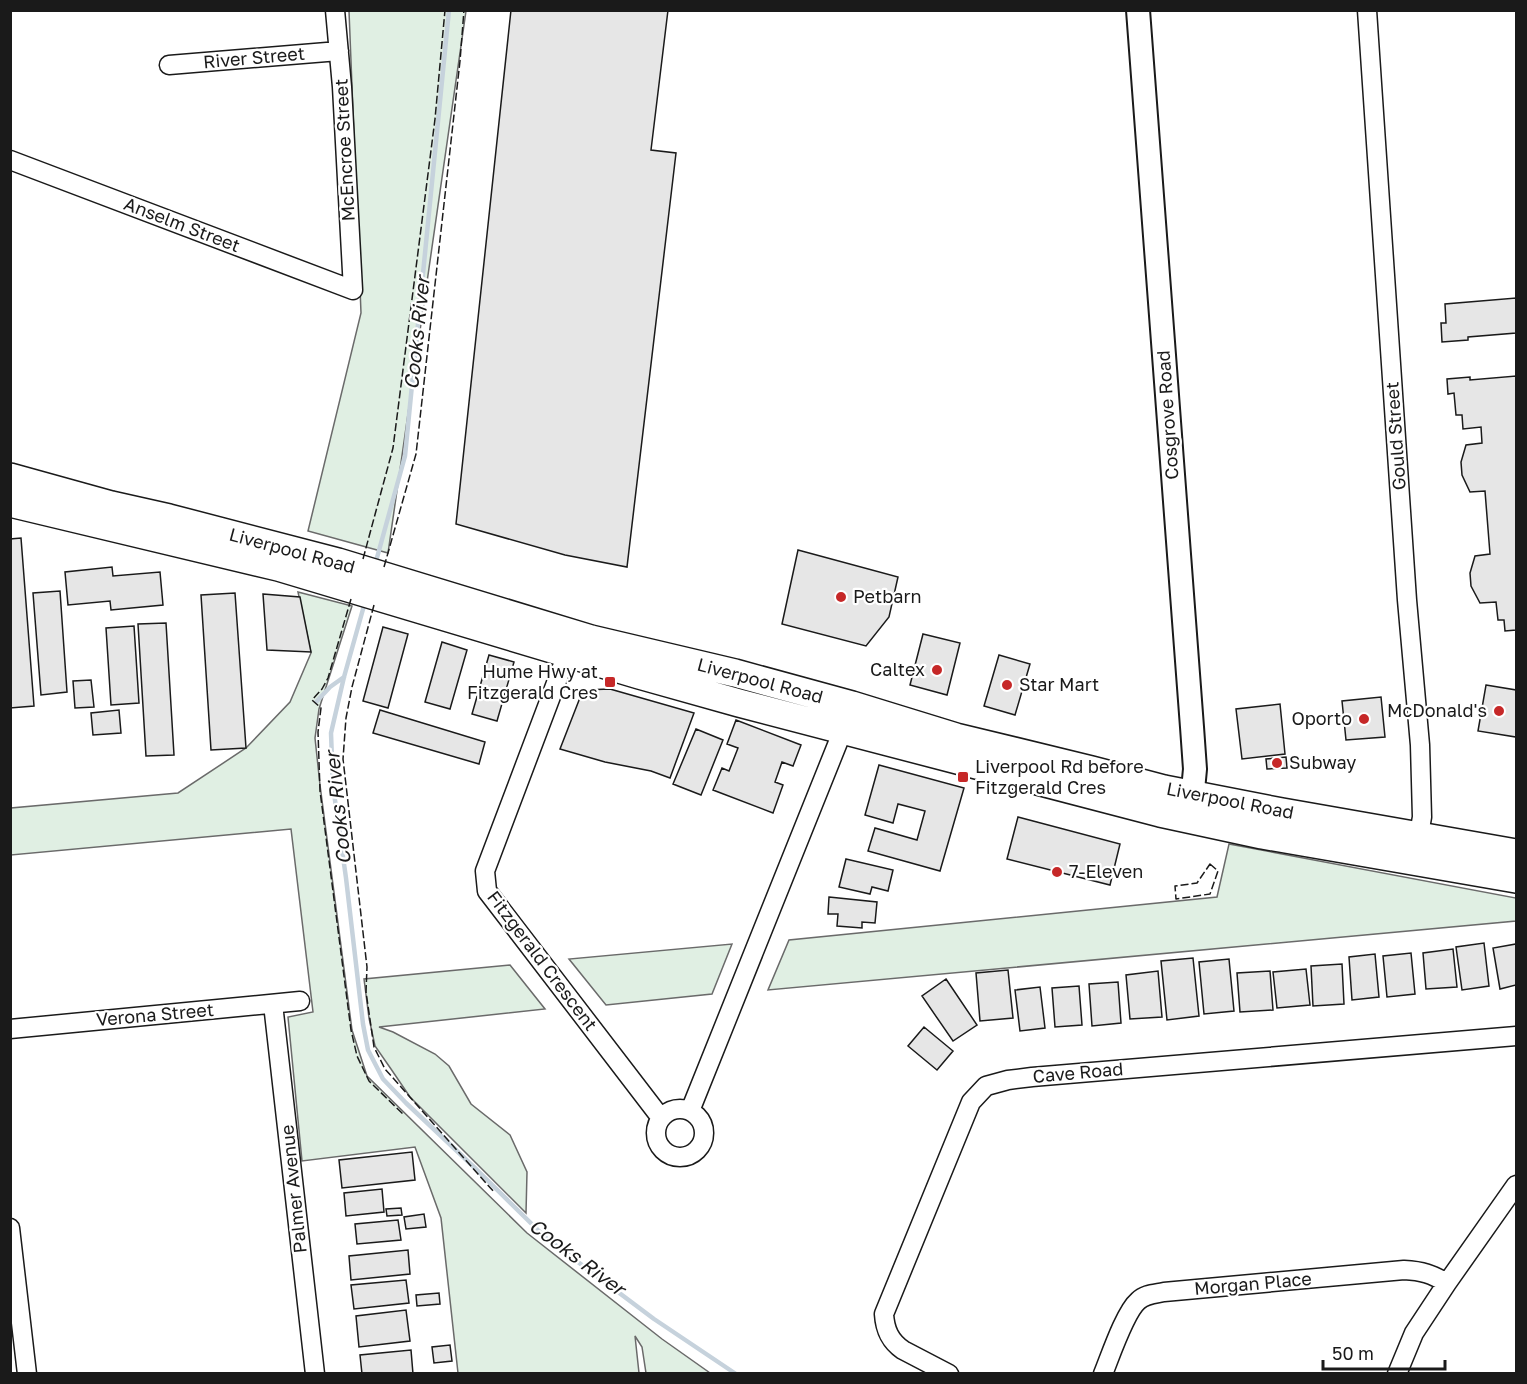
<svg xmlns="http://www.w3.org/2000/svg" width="1527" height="1384" font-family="'Golos Text',sans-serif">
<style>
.green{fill:#e0efe3;stroke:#6a6a6a;stroke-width:1.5}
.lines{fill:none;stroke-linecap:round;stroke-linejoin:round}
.stream{stroke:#c6d2dc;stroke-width:4.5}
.building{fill:#e6e6e6;stroke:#1a1a1a;stroke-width:1.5}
.minor-casing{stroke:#1a1a1a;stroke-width:21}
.major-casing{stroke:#1a1a1a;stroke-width:26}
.highway-casing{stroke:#1a1a1a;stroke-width:30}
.minor{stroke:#fff;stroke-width:18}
.major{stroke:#fff;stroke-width:22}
.highway{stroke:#fff;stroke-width:27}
.fence{stroke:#1a1a1a;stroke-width:1.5;stroke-dasharray:8 3;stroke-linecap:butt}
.poi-dot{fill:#c62828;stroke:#fff;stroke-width:2}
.labels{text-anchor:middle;stroke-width:4.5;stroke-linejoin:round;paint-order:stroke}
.street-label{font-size:18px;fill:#1a1a1a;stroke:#fff}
.poi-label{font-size:18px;fill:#1a1a1a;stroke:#fff;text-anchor:start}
.water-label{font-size:20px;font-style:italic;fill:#1a1a1a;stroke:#fff}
</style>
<rect width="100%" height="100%" fill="#fff"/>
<path class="green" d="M 349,11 L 466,11 L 388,553 L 308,531 L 361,313 Z
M 298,592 L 352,606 L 319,709 L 315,738 L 320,785 L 352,1030 L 367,1076 L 527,1233 L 662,1339 L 710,1373 L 646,1373 L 642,1347 L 635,1336 L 639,1373 L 458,1373 L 441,1218 L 415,1147 L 302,1161 L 288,1017 L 313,1012 L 291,829 L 11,855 L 11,808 L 178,793 L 246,748 L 290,702 L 311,653 Z
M 1229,844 L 1516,898 L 1516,921 L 768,990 L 789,940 L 1217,897 Z
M 732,944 L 712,994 L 606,1005 L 569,959 Z
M 510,965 L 545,1009 L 379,1027 L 393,1032 L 435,1054 L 449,1066 L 471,1104 L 510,1135 L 527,1172 L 526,1213 L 410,1097 L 391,1069 L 375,1046 L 369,1018 L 364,979 Z"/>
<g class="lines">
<path class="stream" d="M 375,565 L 405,456 L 449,10
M 365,602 L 344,677 L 331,733 L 333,786 L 346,878 L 363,1024 L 368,1050 L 383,1079 L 406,1103 L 476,1169 L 546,1238 L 654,1319 L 736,1374
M 317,701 L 330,687 L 344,677"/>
</g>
<path class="building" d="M 511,10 L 668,10 L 651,150 L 676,153 L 627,567 L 565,555 L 456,524 Z
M 1516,298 L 1516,333 L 1468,337 L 1468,340 L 1442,342 L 1441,323 L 1446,323 L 1445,304 Z
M 1516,376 L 1516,630 L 1505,631 L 1504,620 L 1498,620 L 1496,602 L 1480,603 L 1471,586 L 1470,573 L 1475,556 L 1490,554 L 1485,491 L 1470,492 L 1462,475 L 1461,462 L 1466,445 L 1482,443 L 1481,427 L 1463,429 L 1462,415 L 1456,415 L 1454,393 L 1448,394 L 1447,379 L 1470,377 L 1470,380 Z
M 21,538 L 34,706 L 10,708 L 10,539 Z
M 798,550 L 898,577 L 889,617 L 866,646 L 782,624 Z
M 112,567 L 113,576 L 160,572 L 163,605 L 111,610 L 110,601 L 68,605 L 65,572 Z
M 60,591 L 67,692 L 41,695 L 33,593 Z
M 235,593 L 246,748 L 211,750 L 201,595 Z
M 263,594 L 300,597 L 311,652 L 267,650 Z
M 166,623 L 174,755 L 146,756 L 138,624 Z
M 134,626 L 139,703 L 111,705 L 106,628 Z
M 383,627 L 408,634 L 388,708 L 363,701 Z
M 923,634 L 960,643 L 947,695 L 910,685 Z
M 442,642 L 467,650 L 450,709 L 425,702 Z
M 489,655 L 514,662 L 497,721 L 472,714 Z
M 999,655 L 1030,664 L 1015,715 L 984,706 Z
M 91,680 L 94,707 L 75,708 L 73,681 Z
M 1486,685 L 1516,690 L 1516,737 L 1478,731 Z
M 610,689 L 694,713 L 670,778 L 651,771 L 605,762 L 560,749 L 583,690 Z
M 1381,697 L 1385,737 L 1346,740 L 1342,701 Z
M 1280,704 L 1285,754 L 1242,759 L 1236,709 Z
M 119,710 L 121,733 L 93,735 L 91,713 Z
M 380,710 L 485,742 L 479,764 L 373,733 Z
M 736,720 L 801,745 L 793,766 L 782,762 L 775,782 L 783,785 L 773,813 L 713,790 L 722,768 L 729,771 L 738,748 L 727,744 Z
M 696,729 L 723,740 L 701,795 L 673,784 Z
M 1286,757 L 1287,768 L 1267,769 L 1266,759 Z
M 879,765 L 964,788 L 940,871 L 868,851 L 875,828 L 917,840 L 925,811 L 898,804 L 893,823 L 865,815 Z
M 1018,817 L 1120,844 L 1110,885 L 1007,859 Z
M 846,859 L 893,870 L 888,891 L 872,887 L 870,894 L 839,887 Z
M 829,897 L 877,902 L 875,923 L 862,922 L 862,928 L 837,926 L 838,914 L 828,914 Z
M 1484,943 L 1489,986 L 1462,990 L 1456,947 Z
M 1516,944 L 1516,985 L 1500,989 L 1493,948 Z
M 1453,949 L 1457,987 L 1426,989 L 1423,953 Z
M 1411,953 L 1415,994 L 1387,997 L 1383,956 Z
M 1375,954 L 1379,997 L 1352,1000 L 1349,957 Z
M 1193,958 L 1199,1016 L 1167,1020 L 1161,961 Z
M 1229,959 L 1234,1011 L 1204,1014 L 1199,962 Z
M 1342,964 L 1344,1004 L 1313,1006 L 1311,966 Z
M 1306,969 L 1310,1005 L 1277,1008 L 1273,972 Z
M 1008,970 L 1013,1018 L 980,1021 L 976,973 Z
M 1158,971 L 1162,1017 L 1130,1019 L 1126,975 Z
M 1270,971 L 1273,1010 L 1240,1012 L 1237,973 Z
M 946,979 L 977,1025 L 953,1041 L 922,996 Z
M 1118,982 L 1121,1023 L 1092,1026 L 1089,984 Z
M 1079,986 L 1082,1025 L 1055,1027 L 1052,988 Z
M 1040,987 L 1045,1028 L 1020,1031 L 1015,990 Z
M 924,1027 L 953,1051 L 937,1070 L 908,1046 Z
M 412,1152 L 415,1180 L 342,1188 L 339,1160 Z
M 382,1189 L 384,1212 L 346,1216 L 344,1193 Z
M 401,1208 L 402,1215 L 387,1216 L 386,1209 Z
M 424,1214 L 426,1227 L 406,1229 L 404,1217 Z
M 398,1220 L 401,1240 L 357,1244 L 355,1224 Z
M 408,1250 L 410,1274 L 351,1280 L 349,1256 Z
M 406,1280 L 409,1303 L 354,1309 L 351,1285 Z
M 439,1293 L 440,1304 L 417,1306 L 416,1295 Z
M 406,1310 L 410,1341 L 359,1347 L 356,1316 Z
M 450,1345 L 452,1361 L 434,1363 L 432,1347 Z
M 411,1350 L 413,1374 L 362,1374 L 360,1355 Z"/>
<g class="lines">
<g class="minor-casing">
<path id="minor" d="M 1367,10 L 1407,600 L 1420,745 L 1422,817 L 1417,846
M 169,65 L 339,51
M 10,160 L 353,290 L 342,87 L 335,10
M 567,654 L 485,871 L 487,891 L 661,1118
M 273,1004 L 315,1374
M 10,1029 L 300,1001
M656 1133a24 24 0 1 1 48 0a24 24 0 1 1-48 0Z
M 690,1111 L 847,720
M 10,1228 L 27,1374
M 949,1374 L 903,1350 C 890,1341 885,1330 884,1314 L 971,1102 L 986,1086 L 1008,1080 L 1032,1077 L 1516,1036
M 1103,1374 C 1110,1357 1125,1312 1138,1301 C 1145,1294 1154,1294 1164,1292 L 1404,1270 C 1423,1271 1431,1274 1447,1283
M 1397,1374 L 1414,1333 L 1447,1283 L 1516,1185"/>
</g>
<g class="major-casing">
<path id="major" d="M 1138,10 L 1192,727 L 1195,769 L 1191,811"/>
</g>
<g class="highway-casing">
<path id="highway" d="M 10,477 L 111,505 L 169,518 L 338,562 L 591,639 L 735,673 L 852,705 L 956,737 L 1092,770 L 1164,789 L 1282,812 L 1516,853
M 10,503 L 278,567 L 639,675 L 739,703 L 1160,813 L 1262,835 L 1516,879"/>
</g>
<use href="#minor" class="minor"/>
<use href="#major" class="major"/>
<use href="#highway" class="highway"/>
<path class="fence" d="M 363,559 L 393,448 L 435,119 L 445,10
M 384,567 L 416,454 L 460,61 L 464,10
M 351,599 L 328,678 L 322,689 L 312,700 L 321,708 L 318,732 L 320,791 L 351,1030 L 357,1056 L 369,1081 L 404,1115
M 374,605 L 352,687 L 346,718 L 343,759 L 367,967 L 366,992 L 374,1047 L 385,1069 L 494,1192
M 1210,864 L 1218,871 L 1210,894 L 1176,899 L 1175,886 L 1197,883 Z"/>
</g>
<g class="poi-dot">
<circle cx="841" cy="597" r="6"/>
<circle cx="937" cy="670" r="6"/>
<rect x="604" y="676" width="12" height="12" rx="3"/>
<circle cx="1007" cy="685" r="6"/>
<circle cx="1499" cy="711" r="6"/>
<circle cx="1364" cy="719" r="6"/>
<circle cx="1277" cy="763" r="6"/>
<rect x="957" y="771" width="12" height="12" rx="3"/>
<circle cx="1057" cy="872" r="6"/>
</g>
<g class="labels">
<g class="street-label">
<text transform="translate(254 58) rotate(-5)" y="6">River Street</text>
<text transform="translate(345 150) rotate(-93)" y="6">McEncroe Street</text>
<text transform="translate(182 225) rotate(21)" y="6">Anselm Street</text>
<text transform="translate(1168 415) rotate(-94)" y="6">Cosgrove Road</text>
<text transform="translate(1396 436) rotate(-94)" y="6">Gould Street</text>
<text transform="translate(292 551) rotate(15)" y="6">Liverpool Road</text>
<text transform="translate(760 681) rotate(15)" y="6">Liverpool Road</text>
<text transform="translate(1230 801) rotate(11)" y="6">Liverpool Road</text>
<text transform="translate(542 961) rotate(53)" y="6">Fitzgerald Crescent</text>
<text transform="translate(155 1015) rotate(-5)" y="6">Verona Street</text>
<text transform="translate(1078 1073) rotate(-5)" y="6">Cave Road</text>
<text transform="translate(294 1189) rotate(-96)" y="6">Palmer Avenue</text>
<text transform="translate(1253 1284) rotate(-5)" y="6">Morgan Place</text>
</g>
<g class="poi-label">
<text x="853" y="603">Petbarn</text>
<text x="925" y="676" text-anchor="end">Caltex</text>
<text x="598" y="678" text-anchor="end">Hume Hwy at<tspan x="598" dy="21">Fitzgerald Cres</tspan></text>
<text x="1019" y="691">Star Mart</text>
<text x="1487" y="717" text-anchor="end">McDonald's</text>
<text x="1352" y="725" text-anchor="end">Oporto</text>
<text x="1289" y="769">Subway</text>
<text x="975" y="773">Liverpool Rd before<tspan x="975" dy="21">Fitzgerald Cres</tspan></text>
<text x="1069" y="878">7-Eleven</text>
</g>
<g class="water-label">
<text transform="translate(417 333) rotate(-84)" y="7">Cooks River</text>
<text transform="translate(338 808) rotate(-96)" y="7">Cooks River</text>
<text transform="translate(577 1257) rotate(37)" y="7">Cooks River</text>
</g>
</g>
<rect width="1527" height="1384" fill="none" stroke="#1a1a1a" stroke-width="24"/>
<path d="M1323 1360v9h122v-9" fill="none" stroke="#1a1a1a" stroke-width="3"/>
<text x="1332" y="1360" font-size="18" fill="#1a1a1a" stroke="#ffffff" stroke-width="4.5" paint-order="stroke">50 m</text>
</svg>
